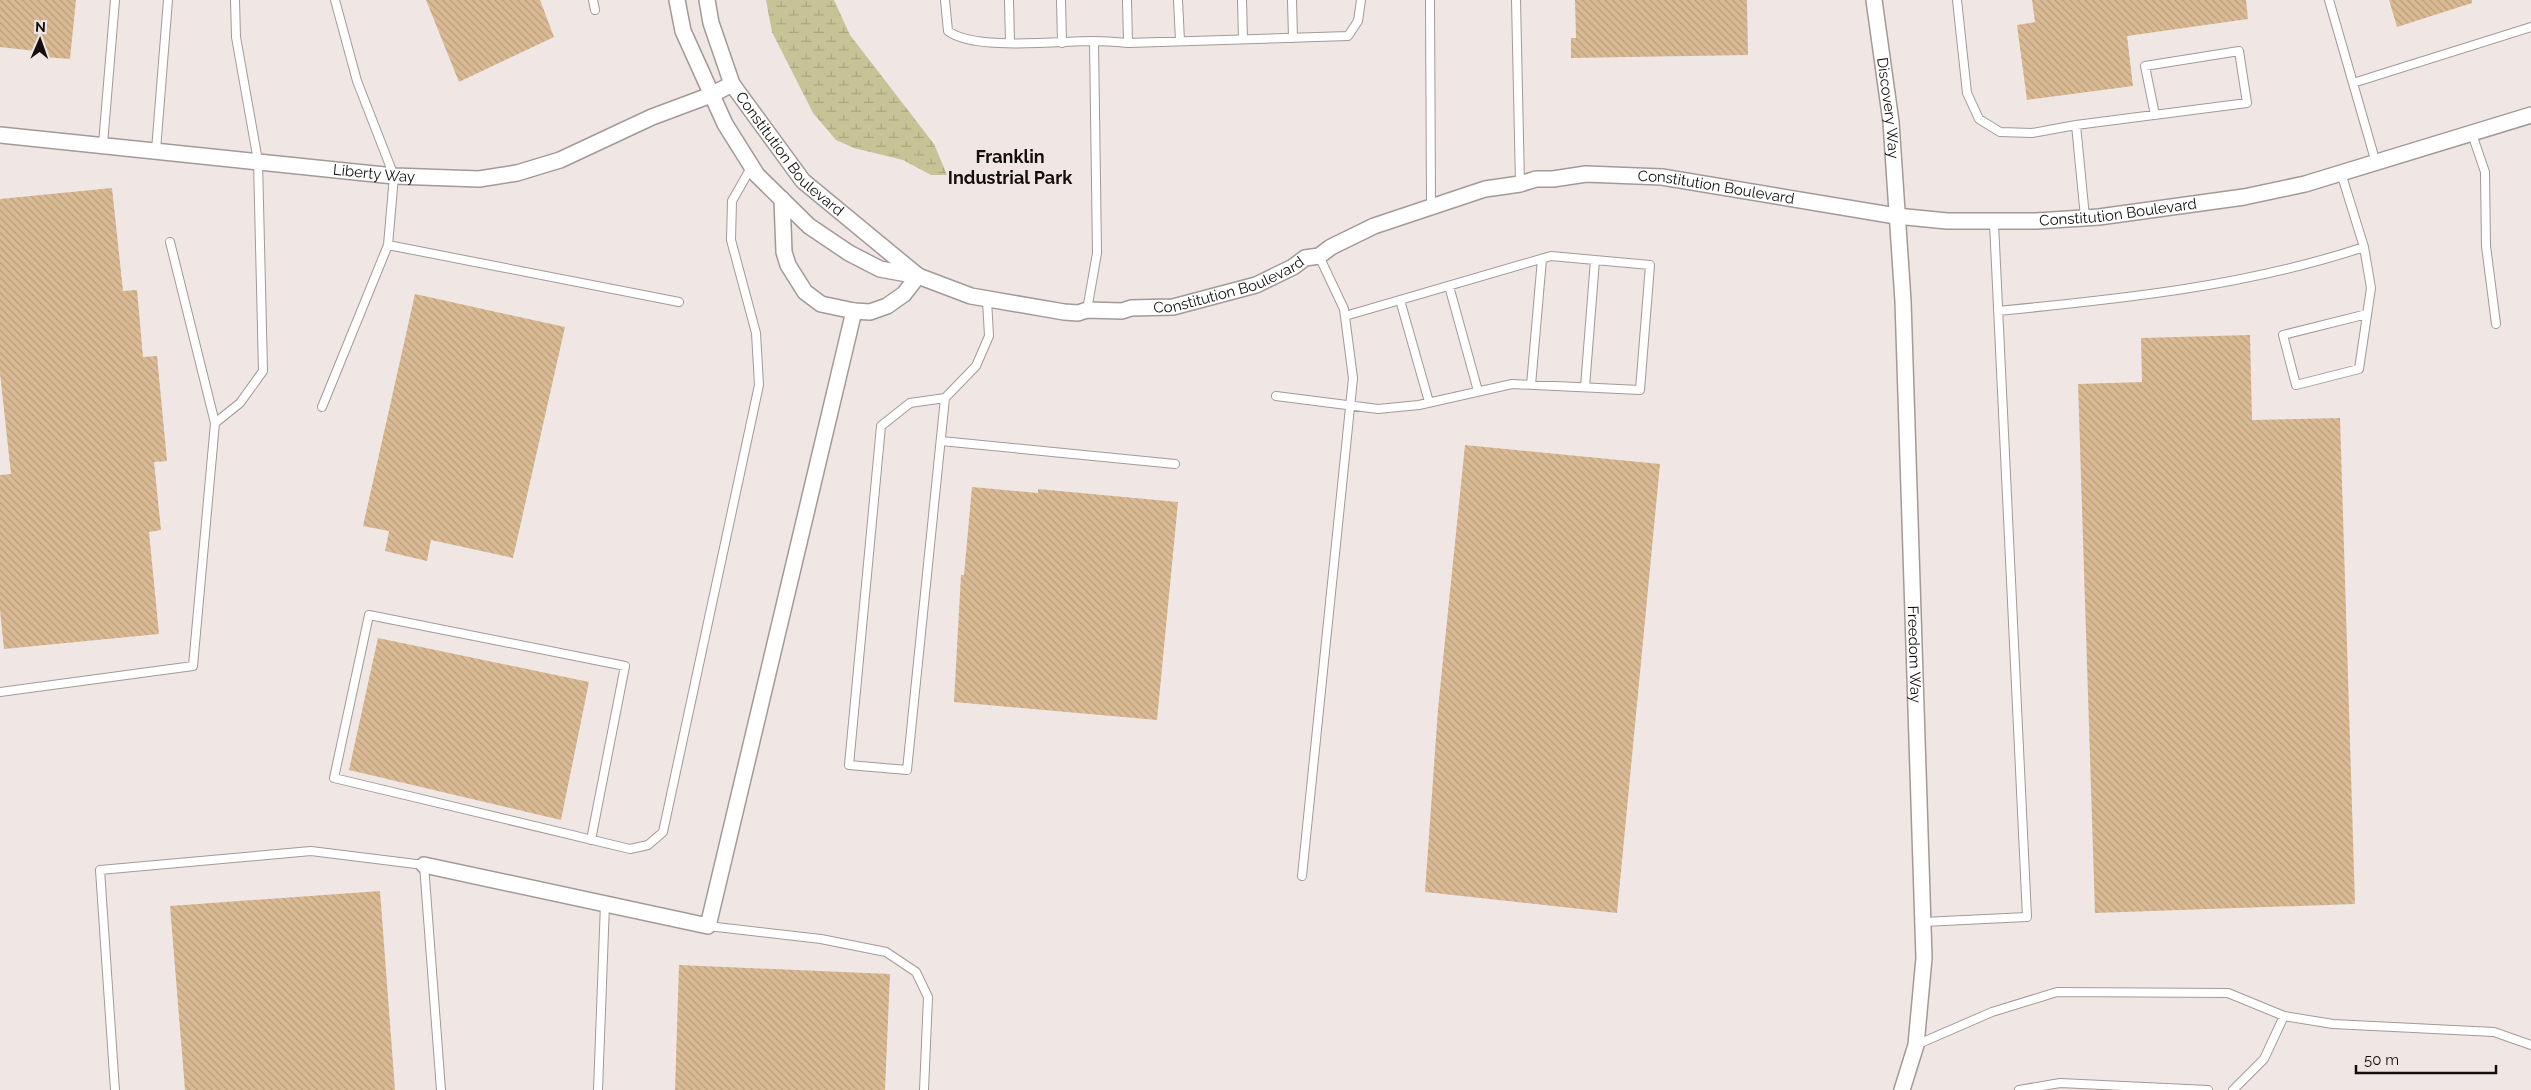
<svg xmlns="http://www.w3.org/2000/svg" width="2531" height="1090" font-family="Raleway,sans-serif">
<style>
.wetland{fill:url(#wetland-marsh)}
.building{fill:url(#building-back-hatch)}
.lines{fill:none;stroke-linecap:round;stroke-linejoin:round}
.lane-casing{stroke:#a29a97;stroke-width:10}
.street-casing{stroke:#a29a97;stroke-width:18}
.lane{stroke:#fff;stroke-width:8}
.street{stroke:#fff;stroke-width:15}
.labels{text-anchor:middle;stroke-width:4.5;stroke-linejoin:round;paint-order:stroke}
.street-label{font-size:15px;fill:#120f0e;stroke:#f0e7e4}
.quarter-label{font-size:18px;font-weight:bold;fill:#120f0e;stroke:#f0e7e4}
</style>
<defs>
<pattern id="wetland-marsh" width="20" height="14" patternUnits="userSpaceOnUse" patternTransform="scale(1.25)"><rect width="20" height="14" fill="#c7c397"/><path d="M1 5h8M5 5V1M11 12h8M15 12V8" fill="none" stroke="#aaa681"/></pattern>
<pattern id="building-back-hatch" width="6" height="6" patternUnits="userSpaceOnUse" patternTransform="scale(1.25)"><rect width="6" height="6" fill="#daba94"/><path d="M-1 5l2 2M0 0l6 6M5-1l2 2" fill="none" stroke="#ba9f7e"/></pattern>
</defs>
<rect width="100%" height="100%" fill="#f0e7e4"/>
<path class="wetland" d="M 766,0 L 834,0 L 850,35 L 934,144 L 947,175 L 931,175 L 903,160 L 854,148 L 836,140 L 813,113 L 772,32 Z"/>
<path class="building" d="M 0,0 L 76,0 L 70,59 L 44,57 L 44,52 L 0,47 Z
M 426,0 L 540,0 L 554,37 L 459,82 Z
M 1575,0 L 1747,0 L 1748,55 L 1571,58 L 1571,38 L 1576,38 Z
M 2032,0 L 2246,0 L 2248,19 L 2127,36 L 2133,86 L 2027,100 L 2017,25 L 2035,22 Z
M 2389,0 L 2472,0 L 2472,3 L 2397,27 Z
M 112,188 L 123,291 L 137,290 L 143,357 L 157,356 L 167,461 L 154,462 L 161,530 L 149,532 L 159,634 L 4,649 L 0,610 L 0,475 L 11,474 L 0,373 L 0,199 Z
M 415,294 L 565,327 L 513,558 L 431,540 L 427,561 L 385,551 L 389,531 L 363,526 Z
M 2250,335 L 2252,420 L 2340,418 L 2355,904 L 2095,913 L 2078,384 L 2142,382 L 2141,338 Z
M 1465,445 L 1660,464 L 1617,913 L 1425,892 L 1438,709 Z
M 972,487 L 1038,493 L 1038,489 L 1178,502 L 1157,720 L 954,702 L 961,575 L 964,575 Z
M 378,638 L 589,682 L 561,820 L 349,770 Z
M 380,891 L 395,1090 L 185,1090 L 170,906 Z
M 679,965 L 890,974 L 885,1090 L 675,1090 Z"/>
<g class="lines">
<g class="lane-casing">
<path id="lane" d="M 593,0 L 595,10
M 945,0 L 948,31 C 974,51 1059,41 1093,41 C 1105,41 1117,42 1128,43 L 1348,36 L 1358,21 L 1361,0
M 1009,0 L 1010,42
M 1061,0 L 1062,43
M 1127,0 L 1128,43
M 1178,0 L 1180,41
M 1242,0 L 1243,39
M 1292,0 L 1293,38
M 1430,0 L 1431,206
M 1516,0 L 1520,184
M 1957,0 L 1967,93 L 1979,119 L 2000,132 L 2032,133 L 2076,125
M 2329,0 L 2376,163
M 2353,83 L 2531,27
M 2472,134 L 2485,172 L 2486,246 L 2496,324
M 103,144 L 115,0
M 156,150 L 168,0
M 2341,173 L 2364,247 L 2371,288 L 2359,369 L 2296,385 L 2283,335 L 2367,314
M 2085,217 L 2076,125 L 2247,103 L 2239,51 L 2145,66 L 2155,115
M 170,242 L 215,423
M 388,245 L 679,302
M 1449,286 L 1478,391
M 1400,300 L 1429,402
M 1087,310 L 1097,253 L 1094,41
M 1998,311 C 2121,299 2247,286 2364,247
M 1531,385 L 1542,259
M 1585,387 L 1595,260
M 1276,396 L 1378,409 L 1419,405 L 1512,384 L 1640,390 L 1650,265 L 1551,256 L 1345,316
M 945,398 L 907,770 L 849,765 L 881,426 L 910,403 L 945,398 L 976,366 L 989,336 L 987,300
M 322,407 L 388,245 L 394,176 L 357,81 L 335,0
M 941,441 L 1175,464
M 0,692 L 193,666 L 215,423 L 240,403 L 263,371 L 258,161 L 236,37 L 235,0
M 591,840 L 625,666 L 369,615 L 334,778 L 630,849 L 648,845 L 663,832 L 759,385 L 756,333 L 731,240 L 732,201 L 752,166
M 1302,876 L 1353,378 L 1344,309 L 1319,256
M 1923,922 L 2027,917 L 1994,223
M 708,926 L 821,939 L 886,952 L 916,972 L 928,997 L 924,1090
M 1916,1045 L 1992,1012 L 2057,992 L 2228,993 L 2284,1016 L 2333,1024 L 2494,1032 L 2531,1045
M 115,1090 L 100,870 L 311,851 L 424,865 L 441,1090
M 598,1090 L 605,904
M 2019,1090 L 2060,1083 L 2208,1090
M 2233,1090 L 2264,1059 L 2284,1016"/>
</g>
<g class="street-casing">
<g id="street">
<path id="s1" d="M 677,0 L 683,31 L 725,124 L 757,175 L 809,226 L 849,253 L 880,269 L 918,276 L 971,296 L 1064,312 L 1078,313 L 1087,310 L 1122,311 L 1131,308 L 1173,307 L 1256,285 L 1293,267 L 1305,258 L 1319,256 L 1331,247 L 1374,226 L 1485,189 L 1520,184 L 1536,179 L 1553,179 L 1586,174 L 1662,177 L 1896,216 L 1947,221 L 2036,221 L 2099,217 L 2244,197 L 2305,184 L 2531,115"/>
<path id="s2" d="M 707,0 L 711,23 L 732,84 L 803,181 L 917,275"/>
<path id="s3" d="M 1874,0 L 1891,122 L 1903,301 L 1924,958 L 1916,1045 L 1902,1090"/>
<path id="s4" d="M 0,135 L 394,176 L 479,179 L 517,173 L 560,160 L 652,117 L 711,95 L 732,84"/>
<path d="M 782,199 L 784,252 L 788,265 L 805,292 L 821,304 L 854,311 L 870,312 L 887,306 L 904,294 L 918,276"/>
<path d="M 424,865 L 708,926 L 854,311"/>
</g>
</g>
<use href="#lane" class="lane"/>
<use href="#street" class="street"/>
</g>
<g class="labels">
<g class="street-label">
<text dy="5" stroke="none"><textPath href="#s3" startOffset="109">Discovery Way</textPath></text>
<text dy="5" stroke="none"><textPath href="#s2" startOffset="179">Constitution Boulevard</textPath></text>
<text dy="5" stroke="none"><textPath href="#s4" startOffset="376">Liberty Way</textPath></text>
<text dy="5" stroke="none"><textPath href="#s1" startOffset="1219">Constitution Boulevard</textPath></text>
<text dy="5" stroke="none"><textPath href="#s1" startOffset="1624">Constitution Boulevard</textPath></text>
<text dy="5" stroke="none"><textPath href="#s1" startOffset="709">Constitution Boulevard</textPath></text>
<text dy="5" stroke="none"><textPath href="#s3" startOffset="656">Freedom Way</textPath></text>
</g>
<g class="quarter-label">
<text x="1010" y="163">Franklin<tspan x="1010" dy="21">Industrial Park</tspan></text>
</g>
</g>
<g transform="translate(40 40) rotate(2)" stroke="#f0e7e4" stroke-width="4" paint-order="stroke">
<path d="M0-4L9 19L0 12L-9 19Z" fill="#120f0e"/>
<text y="-8" font-size="14" font-weight="bold" text-anchor="middle" fill="#120f0e">N</text>
</g>
<path d="M2356 1065v8h140v-8" fill="none" stroke="#120f0e" stroke-width="2.5"/>
<text x="2364" y="1065" font-size="15" fill="#120f0e" stroke="#f0e7e4" stroke-width="4" paint-order="stroke">50 m</text>
</svg>
